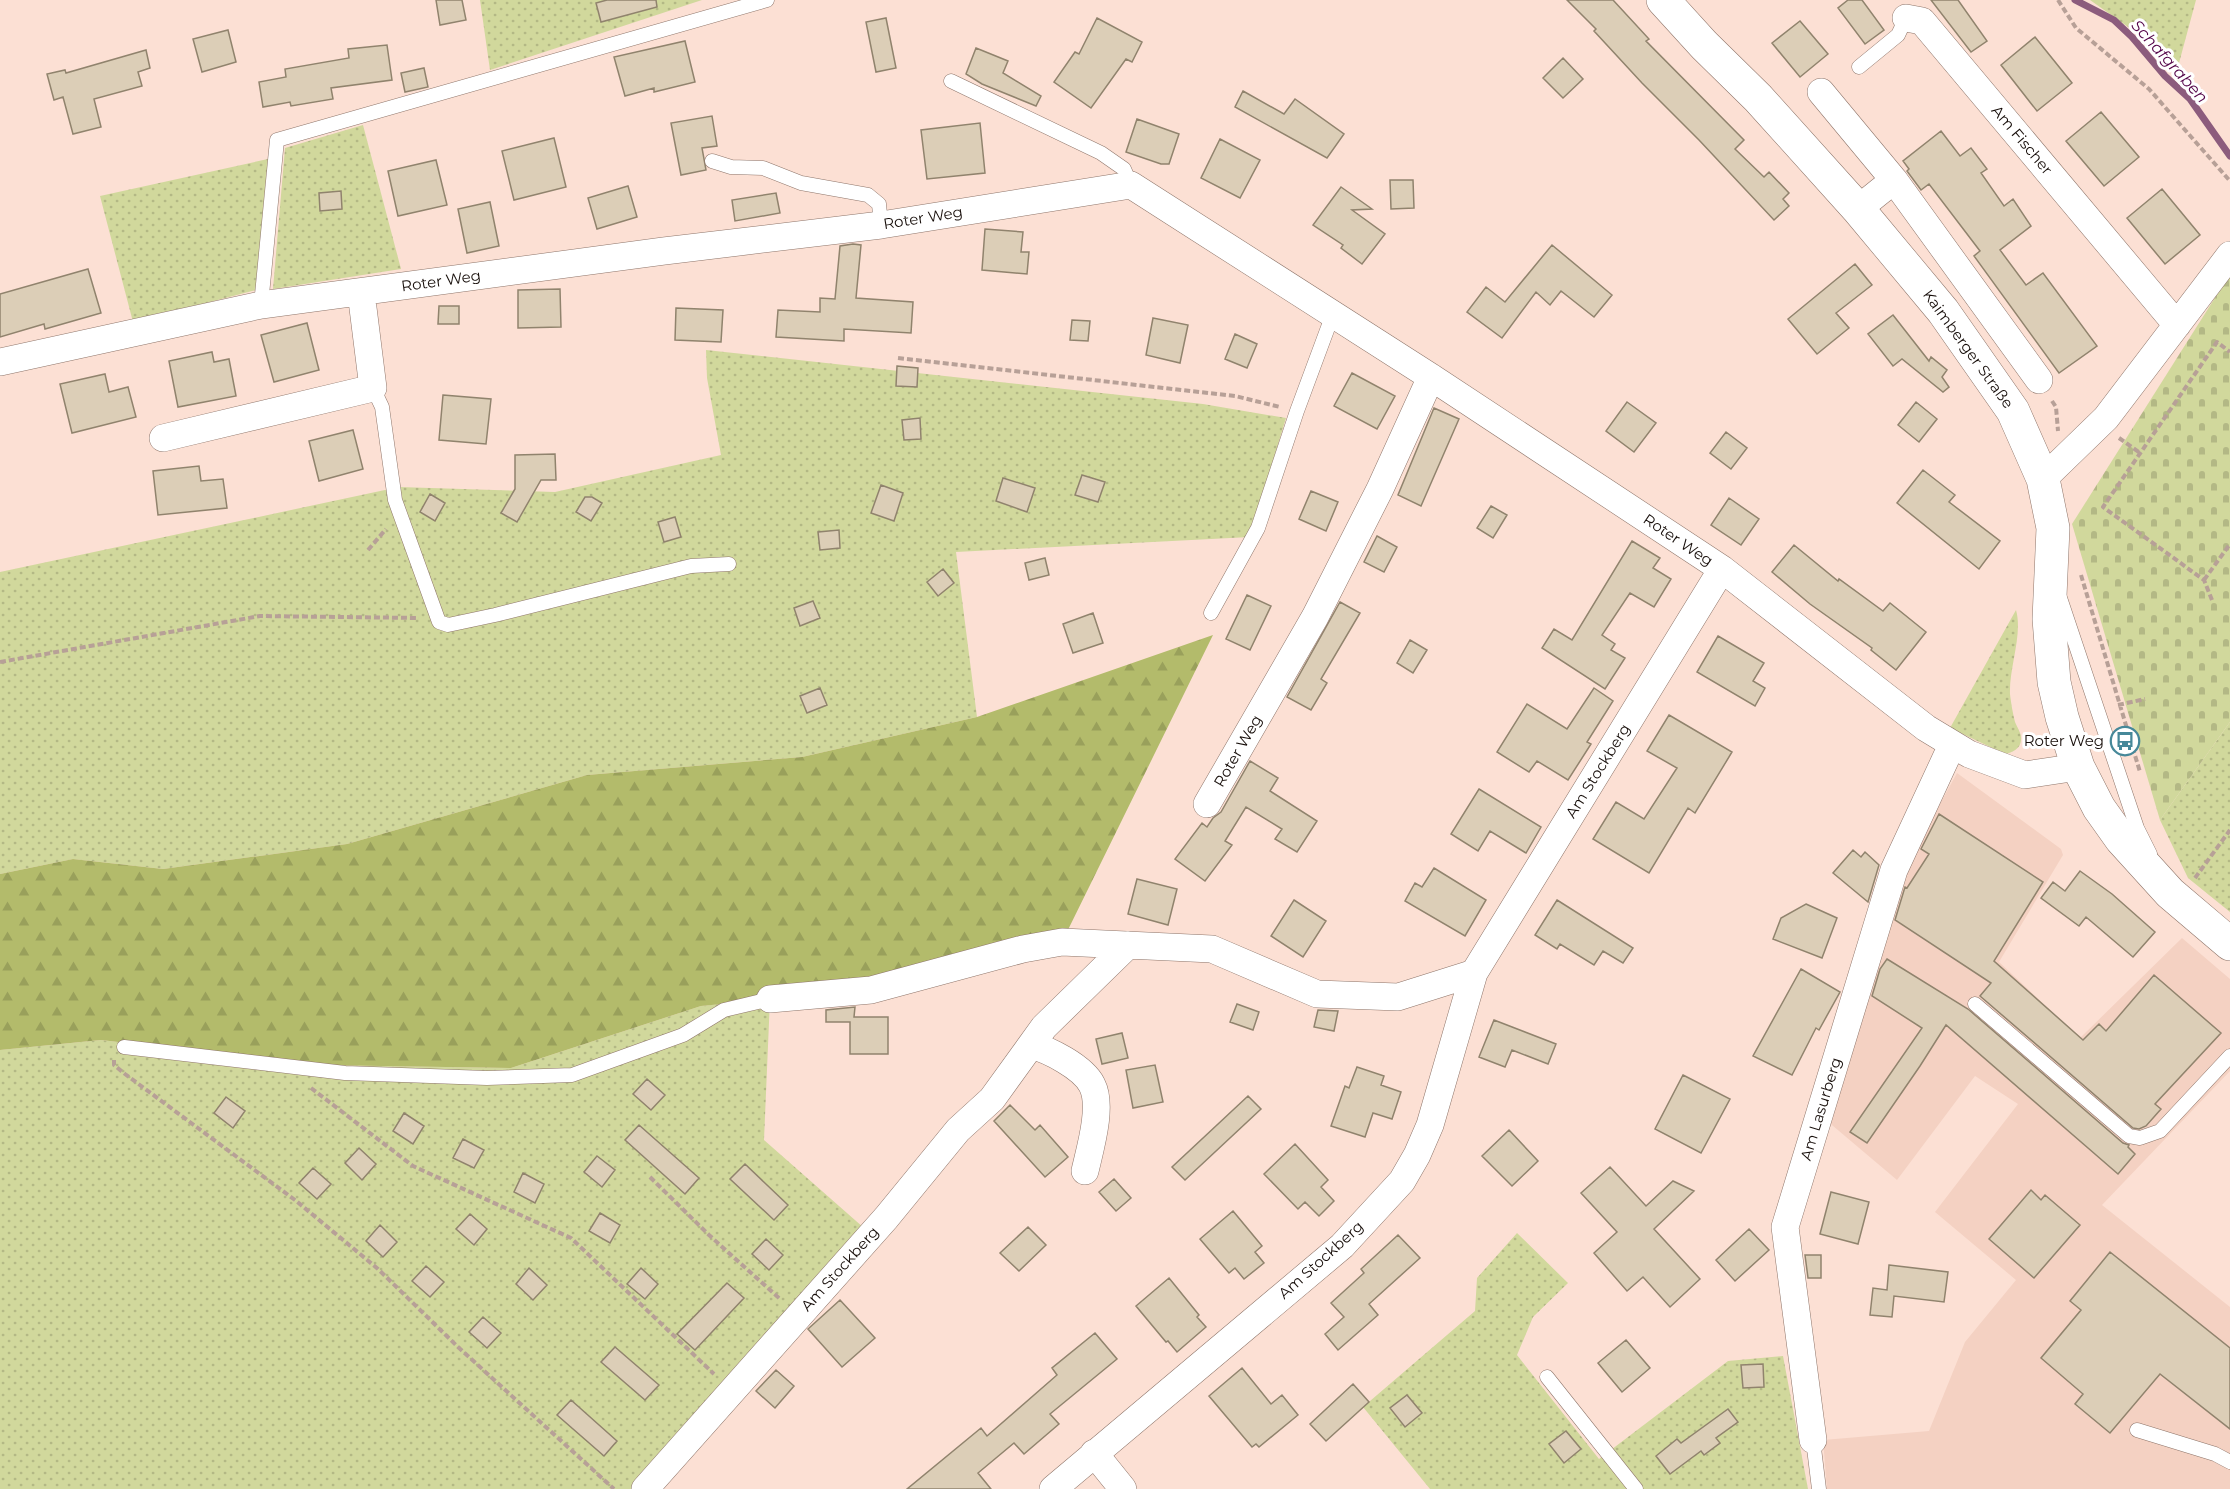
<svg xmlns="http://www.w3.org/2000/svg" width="2230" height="1489" font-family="Montserrat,sans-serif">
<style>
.built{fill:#f4d1c2}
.grass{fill:url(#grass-dots)}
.forest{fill:url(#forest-firs)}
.cemetery{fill:url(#cemetery-stones)}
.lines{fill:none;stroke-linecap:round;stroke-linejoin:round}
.stream{stroke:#8c5c7d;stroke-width:7}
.building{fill:#dcceb7;stroke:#90836d;stroke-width:1.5}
.service-casing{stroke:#8e756a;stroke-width:15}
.minor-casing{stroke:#8e756a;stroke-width:28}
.secondary-casing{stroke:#8e756a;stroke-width:34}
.path{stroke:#b7a097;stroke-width:4;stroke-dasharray:6 3;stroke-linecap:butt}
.service{stroke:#fff;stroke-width:14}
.minor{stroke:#fff;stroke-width:27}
.secondary{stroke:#fff;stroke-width:33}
.labels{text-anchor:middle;stroke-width:6;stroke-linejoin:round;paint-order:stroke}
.street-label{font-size:15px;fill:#160d09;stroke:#fff}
.poi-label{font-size:15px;fill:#160d09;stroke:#fff;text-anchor:end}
.water-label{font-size:16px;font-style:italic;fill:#510046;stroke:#fff}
</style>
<defs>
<pattern id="grass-dots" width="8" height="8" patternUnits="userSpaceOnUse" patternTransform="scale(1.5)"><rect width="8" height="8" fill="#d1d89c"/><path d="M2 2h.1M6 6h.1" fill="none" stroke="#b3b885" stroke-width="1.8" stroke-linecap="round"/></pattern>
<pattern id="forest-firs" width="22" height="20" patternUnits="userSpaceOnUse" patternTransform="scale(1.5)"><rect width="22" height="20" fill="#b3bb6b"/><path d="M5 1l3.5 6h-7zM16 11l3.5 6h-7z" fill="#99a05b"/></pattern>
<pattern id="cemetery-stones" width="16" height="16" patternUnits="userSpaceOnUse" patternTransform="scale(1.5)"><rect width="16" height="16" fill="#d1d89c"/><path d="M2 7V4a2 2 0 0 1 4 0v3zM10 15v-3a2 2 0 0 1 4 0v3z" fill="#b3b885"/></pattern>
</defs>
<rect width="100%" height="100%" fill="#fce0d4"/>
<path class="built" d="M 1957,773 L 2061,849 L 2063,855 L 1999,962 L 2080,1038 L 2182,938 L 2230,979 L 2230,1071 L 2102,1205 L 2230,1307 L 2230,1489 L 1827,1489 L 1823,1440 L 1929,1431 L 1965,1342 L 2016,1280 L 1935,1212 L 2018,1104 L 1975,1076 L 1897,1180 L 1826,1120 L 1903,871 Z"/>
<path class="grass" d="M 480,0 L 702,0 L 490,70 Z
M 2090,0 L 2196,0 L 2179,63 Z
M 363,125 L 401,269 L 273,289 L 285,148 Z
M 268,159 L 256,290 L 133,322 L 100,196 Z
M 706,350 L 1203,404 L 1286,418 L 1250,537 L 956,552 L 977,717 L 802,757 L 587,775 L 347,844 L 163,869 L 73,859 L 0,874 L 0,572 L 399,487 L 555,492 L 721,455 L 707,378 Z
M 2016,610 C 2023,634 2009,668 2010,694 C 2011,703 2013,714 2015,722 C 2017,727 2022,734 2021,740 C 2021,748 2012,753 2005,754 L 1950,728 Z
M 2230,722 L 2230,912 L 2188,878 L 2160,820 Z
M 770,999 L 764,1140 L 864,1228 L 633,1489 L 0,1489 L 0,1050 L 101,1040 L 317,1065 L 511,1068 L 701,1006 Z
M 1517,1233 L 1568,1283 L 1533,1317 L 1517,1355 L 1599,1459 L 1728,1361 L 1783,1356 L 1808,1489 L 1430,1489 L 1363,1407 L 1475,1311 L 1477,1278 Z"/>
<path class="forest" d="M 1213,635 L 1062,942 L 871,990 L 701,1006 L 511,1068 L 317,1065 L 101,1040 L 0,1050 L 0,874 L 73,859 L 163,869 L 347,844 L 587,775 L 802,757 L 977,717 Z"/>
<path class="cemetery" d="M 2230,274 L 2230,722 L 2160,820 L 2072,524 Z"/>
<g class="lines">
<path class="stream" d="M 2075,0 L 2114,20 L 2132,37 L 2165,76 L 2190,99 L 2230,156"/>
</g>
<path class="building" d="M 436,0 L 462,0 L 466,20 L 440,25 Z
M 607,0 L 656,0 L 657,7 L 601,22 L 596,3 Z
M 1567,0 L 1613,0 L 1649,39 L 1646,41 L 1744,140 L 1735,149 L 1764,177 L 1769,172 L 1789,193 L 1783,199 L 1789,206 L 1774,220 L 1699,140 L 1642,83 L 1594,31 L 1596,29 Z
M 1848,0 L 1862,0 L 1884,30 L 1865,44 L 1838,8 Z
M 1931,0 L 1958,0 L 1987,41 L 1971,52 Z
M 886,18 L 896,68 L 876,72 L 866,22 Z
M 1097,18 L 1142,42 L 1132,62 L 1126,59 L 1091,108 L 1054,82 L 1075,52 L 1079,54 Z
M 1800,21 L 1828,54 L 1800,77 L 1772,43 Z
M 228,30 L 236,62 L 202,72 L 193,39 Z
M 2035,37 L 2072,83 L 2037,111 L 2001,65 Z
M 685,41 L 695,82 L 654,92 L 654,88 L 625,96 L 614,57 Z
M 387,45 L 392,80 L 331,88 L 333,99 L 291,106 L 290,102 L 263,107 L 259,82 L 286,77 L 285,69 L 349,58 L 348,49 Z
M 976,48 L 1008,61 L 1003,73 L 1041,96 L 1036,106 L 982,84 L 966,74 Z
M 146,50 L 150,68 L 138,72 L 142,86 L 94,99 L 101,127 L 73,134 L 63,97 L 54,100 L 47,74 L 65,70 L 66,73 Z
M 1563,58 L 1583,79 L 1563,98 L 1543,78 Z
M 424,68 L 428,87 L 405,92 L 401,73 Z
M 1243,91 L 1284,114 L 1295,99 L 1344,134 L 1327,158 L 1235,107 Z
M 2101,112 L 2139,157 L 2104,186 L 2066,141 Z
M 712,116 L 717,146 L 702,148 L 706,170 L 681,175 L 671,123 Z
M 1137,119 L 1179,134 L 1169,164 L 1161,164 L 1126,152 Z
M 980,123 L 985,173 L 927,179 L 921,130 Z
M 1941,131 L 1960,156 L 1971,148 L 1987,169 L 1981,173 L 2004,206 L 2013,199 L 2031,226 L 2000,250 L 2026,285 L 2043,273 L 2097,346 L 2059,373 L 1974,256 L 1980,251 L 1929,184 L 1921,190 L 1907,171 L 1909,169 L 1903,161 Z
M 554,138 L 566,187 L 514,200 L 502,151 Z
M 1220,139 L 1260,160 L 1240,198 L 1201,178 Z
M 436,160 L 447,205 L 398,216 L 388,171 Z
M 1390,180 L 1413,180 L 1414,208 L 1391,209 Z
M 628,186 L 637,217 L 597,229 L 588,198 Z
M 1341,187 L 1372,209 L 1352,210 L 1385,234 L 1362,264 L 1341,248 L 1343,245 L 1313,225 Z
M 2162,189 L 2200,235 L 2165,264 L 2127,218 Z
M 341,191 L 342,209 L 320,211 L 319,193 Z
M 776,193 L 780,213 L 735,221 L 732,200 Z
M 490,202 L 499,246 L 467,253 L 458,209 Z
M 985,229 L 1023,232 L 1021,252 L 1029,252 L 1027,274 L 982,270 Z
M 853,244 L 861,245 L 856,298 L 913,302 L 911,333 L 844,329 L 844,341 L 776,337 L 778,310 L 820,312 L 820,298 L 835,299 L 840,246 Z
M 1552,245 L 1612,295 L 1594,317 L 1561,291 L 1550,305 L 1536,292 L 1502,338 L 1467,312 L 1486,287 L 1505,302 Z
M 1855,264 L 1872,285 L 1836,313 L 1849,328 L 1817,354 L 1788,319 Z
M 88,269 L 101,313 L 45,329 L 44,324 L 0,337 L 0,294 Z
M 560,289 L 561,327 L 518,328 L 518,290 Z
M 439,306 L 459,306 L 459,324 L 438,324 Z
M 676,308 L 723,310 L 721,342 L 675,340 Z
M 1893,315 L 1929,361 L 1931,357 L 1947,370 L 1942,377 L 1949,387 L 1943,392 L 1902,359 L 1893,366 L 1868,334 Z
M 1153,318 L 1188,325 L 1180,363 L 1146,355 Z
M 1072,320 L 1090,321 L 1088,341 L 1070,340 Z
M 307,323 L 319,370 L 274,382 L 261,335 Z
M 1235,334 L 1257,344 L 1247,368 L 1225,359 Z
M 212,352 L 214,362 L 229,359 L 236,396 L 178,407 L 169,361 Z
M 897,366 L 918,368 L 917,387 L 896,386 Z
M 1352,373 L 1395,396 L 1377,429 L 1334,406 Z
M 105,374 L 109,392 L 128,387 L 136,417 L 72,433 L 60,384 Z
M 443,395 L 491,399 L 486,444 L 439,440 Z
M 1627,402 L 1656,423 L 1634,452 L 1606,431 Z
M 1916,402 L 1937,419 L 1919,442 L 1898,425 Z
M 1434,408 L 1459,419 L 1421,506 L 1398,495 Z
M 920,418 L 921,439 L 904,440 L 902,420 Z
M 353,430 L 363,469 L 319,481 L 309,441 Z
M 1726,432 L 1747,448 L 1731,469 L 1710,453 Z
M 555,454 L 556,480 L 541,480 L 517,522 L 501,513 L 515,489 L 515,455 Z
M 199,466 L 201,481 L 223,479 L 227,508 L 158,515 L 153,471 Z
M 1923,470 L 1955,495 L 1949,502 L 2000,541 L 1979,569 L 1897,503 Z
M 1082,475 L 1105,482 L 1098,502 L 1075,495 Z
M 1003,478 L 1035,488 L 1027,512 L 996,501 Z
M 881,485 L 903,493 L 894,521 L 871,513 Z
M 1311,491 L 1338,502 L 1326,531 L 1299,519 Z
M 430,494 L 445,503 L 435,521 L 420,512 Z
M 585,497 L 592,497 L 602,503 L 591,521 L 576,512 Z
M 1729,498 L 1759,519 L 1741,545 L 1711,525 Z
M 1491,506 L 1507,515 L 1493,538 L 1477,528 Z
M 675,517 L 681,537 L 664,542 L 658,522 Z
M 839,530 L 840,548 L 820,550 L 818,532 Z
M 1377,536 L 1397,547 L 1384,572 L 1364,562 Z
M 1632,541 L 1660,558 L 1653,568 L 1671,579 L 1654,607 L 1630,593 L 1602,635 L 1615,644 L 1611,650 L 1625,658 L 1605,689 L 1542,648 L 1554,629 L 1572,640 Z
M 1794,545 L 1838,581 L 1839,579 L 1883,611 L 1890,603 L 1926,632 L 1896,670 L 1871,650 L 1872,648 L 1810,604 L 1772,572 Z
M 1045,558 L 1049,575 L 1029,580 L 1025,563 Z
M 943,569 L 954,583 L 938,596 L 927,582 Z
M 1247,595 L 1271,606 L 1250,650 L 1226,639 Z
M 813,601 L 820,618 L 800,626 L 794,608 Z
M 1340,602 L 1360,613 L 1321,679 L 1327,683 L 1311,710 L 1287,697 Z
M 1093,613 L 1103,643 L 1073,653 L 1063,624 Z
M 1718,636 L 1764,663 L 1753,681 L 1765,688 L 1755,706 L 1697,672 Z
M 1410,640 L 1427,650 L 1413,673 L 1397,663 Z
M 820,688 L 827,705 L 807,713 L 800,696 Z
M 1594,688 L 1613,701 L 1587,742 L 1591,744 L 1568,780 L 1537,761 L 1529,772 L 1497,752 L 1527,704 L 1567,729 Z
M 1669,715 L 1732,752 L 1695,813 L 1688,808 L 1649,873 L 1593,839 L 1616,802 L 1644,819 L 1677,768 L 1647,751 Z
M 1250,761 L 1278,778 L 1270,791 L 1317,821 L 1297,852 L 1275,839 L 1282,829 L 1246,807 L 1225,841 L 1232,845 L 1205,881 L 1175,859 L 1202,823 L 1207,827 L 1213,818 L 1221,812 Z
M 1479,789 L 1541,827 L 1526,853 L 1490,831 L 1478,851 L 1451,834 Z
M 1939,814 L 2043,882 L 1994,961 L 2083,1040 L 2099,1024 L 2106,1031 L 2154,975 L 2221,1033 L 2155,1104 L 2161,1109 L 2146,1126 L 2139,1129 L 2133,1128 L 1980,996 L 1991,983 L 1895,920 L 1905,887 L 1907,888 L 1929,854 L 1921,849 Z
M 1853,850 L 1861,857 L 1865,852 L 1879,865 L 1868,902 L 1833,873 Z
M 1434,868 L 1486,900 L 1465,936 L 1405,901 L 1415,883 L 1422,887 Z
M 2080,871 L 2112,894 L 2155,932 L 2133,957 L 2086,917 L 2079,926 L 2041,898 L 2053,882 L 2065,891 Z
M 1137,879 L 1177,889 L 1168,925 L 1128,914 Z
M 1294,900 L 1326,921 L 1303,957 L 1271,936 Z
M 1557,900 L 1633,948 L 1623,963 L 1603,951 L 1594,965 L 1560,944 L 1557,949 L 1535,935 Z
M 1806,904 L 1837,918 L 1822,958 L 1773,939 L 1781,918 Z
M 1887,959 L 1968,1009 L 2123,1143 L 2129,1145 L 2128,1147 L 2135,1154 L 2118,1174 L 1946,1025 L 1920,1066 L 1867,1143 L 1850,1132 L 1922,1028 L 1872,996 L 1880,969 Z
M 1801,969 L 1840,992 L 1819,1030 L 1816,1028 L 1792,1075 L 1753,1056 Z
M 1237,1004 L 1259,1012 L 1253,1030 L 1230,1022 Z
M 855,1007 L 854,1017 L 888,1017 L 888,1054 L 850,1054 L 850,1022 L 826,1022 L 826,1010 Z
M 1318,1010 L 1338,1011 L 1334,1031 L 1314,1027 Z
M 1494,1020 L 1556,1044 L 1548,1064 L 1512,1050 L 1505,1067 L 1479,1057 Z
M 1122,1033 L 1128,1058 L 1102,1064 L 1096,1039 Z
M 1155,1065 L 1163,1102 L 1133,1108 L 1126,1070 Z
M 1357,1067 L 1384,1076 L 1381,1085 L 1401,1092 L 1392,1119 L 1373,1113 L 1365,1137 L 1331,1126 L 1345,1086 L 1349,1088 Z
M 1683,1075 L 1730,1099 L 1701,1153 L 1655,1129 Z
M 647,1079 L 665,1095 L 651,1110 L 633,1094 Z
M 1248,1096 L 1261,1109 L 1185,1180 L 1172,1167 Z
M 226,1097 L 245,1111 L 233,1128 L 214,1113 Z
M 1010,1105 L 1035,1130 L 1040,1125 L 1068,1157 L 1045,1177 L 994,1121 Z
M 404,1113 L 424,1126 L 413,1144 L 393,1131 Z
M 639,1125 L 699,1178 L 685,1194 L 625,1140 Z
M 1509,1130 L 1538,1161 L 1512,1186 L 1482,1156 Z
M 463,1139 L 484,1150 L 474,1168 L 453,1158 Z
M 1295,1144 L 1328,1180 L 1321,1187 L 1334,1201 L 1319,1216 L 1305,1202 L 1298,1209 L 1264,1174 Z
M 359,1148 L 376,1164 L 362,1180 L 345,1163 Z
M 597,1156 L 615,1170 L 602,1187 L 584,1172 Z
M 745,1164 L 788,1205 L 774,1220 L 730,1179 Z
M 1610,1167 L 1646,1206 L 1673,1181 L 1694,1191 L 1654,1229 L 1700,1279 L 1670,1307 L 1643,1277 L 1627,1291 L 1594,1253 L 1617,1232 L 1581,1193 Z
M 313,1168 L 331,1184 L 317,1199 L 299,1183 Z
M 523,1173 L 544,1184 L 535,1203 L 514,1192 Z
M 1114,1179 L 1131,1198 L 1116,1211 L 1099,1192 Z
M 2031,1190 L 2041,1200 L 2045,1195 L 2080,1225 L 2034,1278 L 1989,1239 Z
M 1831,1192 L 1869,1202 L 1858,1244 L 1820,1234 Z
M 1233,1211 L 1262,1246 L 1255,1252 L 1264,1263 L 1244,1279 L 1235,1268 L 1229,1273 L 1200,1239 Z
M 600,1213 L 620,1225 L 610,1243 L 589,1231 Z
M 470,1214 L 487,1229 L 474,1245 L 456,1229 Z
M 380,1225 L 397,1242 L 383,1257 L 366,1241 Z
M 1028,1227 L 1046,1245 L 1019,1271 L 1000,1253 Z
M 1749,1229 L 1769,1250 L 1735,1281 L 1716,1260 Z
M 1398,1235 L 1420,1258 L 1369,1304 L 1378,1315 L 1338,1350 L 1325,1334 L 1344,1317 L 1331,1303 L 1364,1273 L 1361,1269 Z
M 766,1239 L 783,1255 L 769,1270 L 752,1254 Z
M 2110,1252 L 2230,1348 L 2230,1429 L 2160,1374 L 2110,1433 L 2075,1404 L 2083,1394 L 2041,1358 L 2081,1310 L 2070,1301 Z
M 1805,1255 L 1821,1255 L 1821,1278 L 1808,1278 Z
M 1889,1265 L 1948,1272 L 1944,1302 L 1894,1296 L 1892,1317 L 1870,1315 L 1873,1288 L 1887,1290 Z
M 426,1266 L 444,1282 L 430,1297 L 412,1281 Z
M 529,1268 L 547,1285 L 533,1300 L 516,1284 Z
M 641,1268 L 658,1284 L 645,1299 L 627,1284 Z
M 1169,1278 L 1199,1315 L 1197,1317 L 1206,1327 L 1177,1352 L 1168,1341 L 1166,1342 L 1136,1306 Z
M 727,1283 L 744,1298 L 695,1350 L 677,1334 Z
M 840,1300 L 875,1338 L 842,1367 L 808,1329 Z
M 483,1317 L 501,1333 L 487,1348 L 469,1332 Z
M 1095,1333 L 1117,1359 L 1050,1414 L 1059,1424 L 1024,1454 L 1014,1443 L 978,1473 L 991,1489 L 907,1489 L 981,1428 L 987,1436 L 1057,1375 L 1052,1368 Z
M 1626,1340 L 1650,1368 L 1622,1392 L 1598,1363 Z
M 615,1347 L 659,1385 L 645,1400 L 601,1362 Z
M 1763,1364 L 1764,1387 L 1743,1388 L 1741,1365 Z
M 1242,1368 L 1271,1404 L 1282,1395 L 1298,1415 L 1259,1447 L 1256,1444 L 1252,1447 L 1209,1396 Z
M 776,1370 L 794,1386 L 775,1408 L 756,1391 Z
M 1353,1384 L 1369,1402 L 1326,1441 L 1310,1424 Z
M 1407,1395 L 1422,1413 L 1405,1427 L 1390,1408 Z
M 571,1400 L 617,1441 L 604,1456 L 557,1415 Z
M 1728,1409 L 1738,1422 L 1716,1438 L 1720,1443 L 1704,1455 L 1701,1451 L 1670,1474 L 1656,1456 L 1677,1439 L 1681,1443 Z
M 1566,1431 L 1581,1449 L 1564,1463 L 1549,1444 Z"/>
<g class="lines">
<g class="service-casing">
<path id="service" d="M 1859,67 L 1898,35 L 1906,18
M 951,81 L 1101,153 L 1124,169 L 1131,185
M 712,161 L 731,167 L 763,168 L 801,183 L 868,195 L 879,204 L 881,225
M 261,305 L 277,140 L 767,0
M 373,388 L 382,407 L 395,500 L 439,622 L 448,625 L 495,615 L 691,566 L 729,564
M 2060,598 L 2137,828 L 2150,854
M 1211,613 L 1258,528 L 1297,411 L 1333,314
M 1975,1004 L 2129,1136 L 2140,1138 L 2160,1131 L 2230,1056
M 124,1047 L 345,1073 L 487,1078 L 572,1075 L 683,1035 L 724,1010 L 770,999
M 1547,1377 L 1636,1489
M 2137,1430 L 2215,1454 L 2230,1462
M 1813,1440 L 1819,1489"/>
</g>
<g class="minor-casing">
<path id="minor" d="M 1906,18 L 1922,21 L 2177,325
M 1821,92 L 1894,180 L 2039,380
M 1858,209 L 1894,180
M 0,362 L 261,305 L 664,251 L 881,225 L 1131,185 L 1431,377 L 1722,569 L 1926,728 L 1969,754 L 2025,775 L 2078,767
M 163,438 L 373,388 L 361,292
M 2043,479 L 2106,418 L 2230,255
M 1207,804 L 1315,617 L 1380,489 L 1431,377
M 770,999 L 871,990 L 1023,949 L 1062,942 L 1212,949 L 1317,994 L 1398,997 L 1474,973
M 1031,1045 C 1049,1050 1083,1067 1092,1085 C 1103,1106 1090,1149 1085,1171
M 1813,1440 L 1785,1227 L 1894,870 L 1952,745
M 1094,1453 L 1123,1489
M 645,1489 L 886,1218 L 958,1130 L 992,1099 L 1044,1027 L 1128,945
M 1053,1489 L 1342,1246 L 1402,1181 L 1417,1155 L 1430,1125 L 1474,973 L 1722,569"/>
</g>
<g class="secondary-casing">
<path id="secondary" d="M 1663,0 L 1704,45 L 1758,98 L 1858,209 L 1943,311 L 2013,411 L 2043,479 L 2053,528 L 2049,619 L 2054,682 L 2062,717 L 2078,767 L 2099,808 L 2121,839 L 2170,893 L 2230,944"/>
</g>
<path class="path" d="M 2058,0 L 2076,28 L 2149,89 L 2230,181
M 898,358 L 1235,396 L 1280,407
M 2052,401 L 2056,407 L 2058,431
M 2119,438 L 2140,453
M 368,550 L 386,529
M 2081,575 L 2140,772
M 2204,580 L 2230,544
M 2212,600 L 2204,580 L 2103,507 L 2217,342 L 2230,352
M 0,662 L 260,616 L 419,618
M 2118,705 L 2145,699
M 2195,878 L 2230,830
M 114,1060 L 114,1065 L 125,1074 L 295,1200 L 378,1269 L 458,1347 L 614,1489
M 311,1088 L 413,1166 L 571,1238 L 714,1374
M 650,1177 L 709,1235 L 780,1299"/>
<use href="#service" class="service"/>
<use href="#minor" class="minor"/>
<use href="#secondary" class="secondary"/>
</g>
<defs>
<g id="bus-ring" transform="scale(1.5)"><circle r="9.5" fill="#fff" stroke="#468899" stroke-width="1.5"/><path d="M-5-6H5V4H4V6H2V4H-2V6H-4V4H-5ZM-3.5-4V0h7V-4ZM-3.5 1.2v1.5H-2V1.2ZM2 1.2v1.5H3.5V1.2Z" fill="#468899"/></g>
</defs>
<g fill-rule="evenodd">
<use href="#bus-ring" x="2125" y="741"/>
</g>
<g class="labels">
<g class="street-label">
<text transform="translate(2022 140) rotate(50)" y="5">Am Fischer</text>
<text transform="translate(923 218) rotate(-9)" y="5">Roter Weg</text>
<text transform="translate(441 281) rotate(-8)" y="5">Roter Weg</text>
<text transform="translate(1968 349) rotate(54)" y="5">Kaimberger Straße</text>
<text transform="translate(1678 540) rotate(34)" y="5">Roter Weg</text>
<text transform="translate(1238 751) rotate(-60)" y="5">Roter Weg</text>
<text transform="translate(1598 771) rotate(-58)" y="5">Am Stockberg</text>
<text transform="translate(1821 1109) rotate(-73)" y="5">Am Lasurberg</text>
<text transform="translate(1321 1260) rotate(-42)" y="5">Am Stockberg</text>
<text transform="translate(840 1269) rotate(-48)" y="5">Am Stockberg</text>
</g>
<g class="poi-label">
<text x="2104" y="746">Roter Weg</text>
</g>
<g class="water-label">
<text transform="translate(2170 61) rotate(48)" y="6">Schafgraben</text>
</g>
</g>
</svg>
